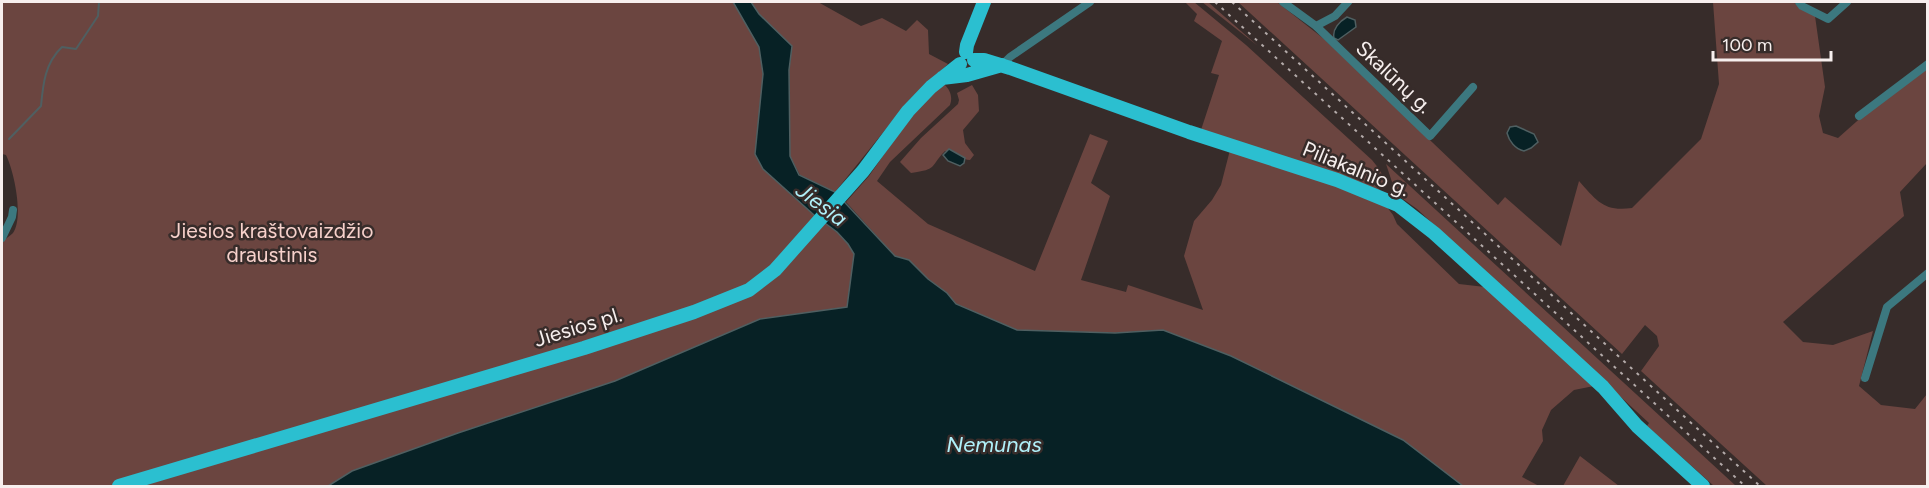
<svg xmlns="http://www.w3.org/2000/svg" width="1929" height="488" font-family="Figtree,sans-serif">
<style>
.green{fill:#6b4540}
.water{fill:#072125;stroke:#4f5f61;stroke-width:1.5}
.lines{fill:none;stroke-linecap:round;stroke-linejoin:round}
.stream{stroke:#4f5f61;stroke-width:2}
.street{stroke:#3c787f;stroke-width:8}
.primary{stroke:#2bbfd0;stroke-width:14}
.rail{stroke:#b4abaa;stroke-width:2;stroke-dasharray:3 6;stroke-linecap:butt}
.labels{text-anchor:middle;stroke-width:5;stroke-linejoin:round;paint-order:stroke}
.street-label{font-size:21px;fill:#f7efee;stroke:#372c2a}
.park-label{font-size:21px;fill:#f7d1cb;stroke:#372c2a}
.water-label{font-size:22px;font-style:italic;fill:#b0f0f9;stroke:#372c2a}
</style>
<rect width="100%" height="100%" fill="#372c2a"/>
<path class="green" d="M 2,2 L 736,2 L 763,35 L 773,155 L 859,235 L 847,307 L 760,319 L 615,381 L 458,433 L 352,471 L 328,486 L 2,486 L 2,242 C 5,239 10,236 13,233 C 24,217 14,171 6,155 L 2,154 Z
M 751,2 L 818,2 L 861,26 L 882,18 L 906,31 L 917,20 L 928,30 L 929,54 L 948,64 L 910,99 L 835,192 L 800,175 L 790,156 L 789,70 L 792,46 L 759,14 Z
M 1185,2 L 1194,2 L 1246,45 L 1372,160 C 1379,169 1388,178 1381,189 L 1378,190 L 1201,130 L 1219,75 L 1211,73 L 1222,41 L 1194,21 L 1197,14 Z
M 1202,2 L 1208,2 L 1258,46 Z
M 1238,2 L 1277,2 L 1324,39 L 1498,205 L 1505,197 L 1561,246 L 1579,181 C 1597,201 1604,212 1632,208 L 1701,139 L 1719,84 L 1713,2 L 1793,2 L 1815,16 L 1825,87 L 1819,116 L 1823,133 L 1838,138 L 1865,114 L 1927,68 L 1927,163 L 1900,192 L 1904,216 L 1783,322 L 1803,342 L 1833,345 L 1873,331 L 1859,386 L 1881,405 L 1915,409 L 1927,394 L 1927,486 L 1767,486 L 1641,371 L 1659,346 L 1657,336 L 1645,325 L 1622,354 Z
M 945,85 C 950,90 953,97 950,105 L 890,162 L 877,181 L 928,224 L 1035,271 L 1090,134 L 1108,141 L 1091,183 L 1110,196 L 1081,280 L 1126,292 L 1128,285 L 1203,310 L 1184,256 L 1194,221 L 1212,200 L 1221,185 L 1230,150 L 1342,186 L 1384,203 L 1393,215 L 1397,224 L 1459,284 L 1485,287 L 1594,386 L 1574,390 L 1551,410 L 1542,430 L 1543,441 L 1522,477 L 1539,486 L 1463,486 L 1403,440 L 1231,356 L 1163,330 L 1115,333 L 1017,330 L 956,304 L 947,293 L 928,279 L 909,260 L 895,256 L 846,202 L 869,176 L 915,110 L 940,86 Z
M 972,85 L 978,95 L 979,111 L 963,130 L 965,143 L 974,155 L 970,160 C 962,160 957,152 945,151 C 929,167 939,169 911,173 L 900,162 L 921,138 L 958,104 L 959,100 L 957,93 Z
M 1386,164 L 1736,486 L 1714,486 L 1647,426 L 1649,423 L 1417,209 L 1396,194 Z
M 1580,456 L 1619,486 L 1563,486 Z"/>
<path class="water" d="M 733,2 L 751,2 L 759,14 L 792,46 L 789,70 L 790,156 L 799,175 L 835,192 L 895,256 L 909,260 L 928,279 L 947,293 L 956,304 L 1017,330 L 1115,333 L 1163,330 L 1231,356 L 1403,440 L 1463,486 L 328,486 L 352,471 L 458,433 L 615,381 L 760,319 L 847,307 L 854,254 L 848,244 L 837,232 L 814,215 L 763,169 L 755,154 L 763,74 L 759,47 Z
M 1347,17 L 1355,20 L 1356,27 L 1338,40 L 1334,38 C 1332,29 1340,21 1347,17 Z
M 1516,126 L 1534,134 L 1538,142 L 1531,148 L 1524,151 C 1515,149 1509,141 1507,133 L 1510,127 Z
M 949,149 L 965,158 L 964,163 L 960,166 L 948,161 L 943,155 Z"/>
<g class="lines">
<path class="stream" d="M 9,139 L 41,106 C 43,84 45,63 62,47 L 76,49 L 98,16 L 99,2"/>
<path class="street" d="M 1283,2 L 1316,26 L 1430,136 L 1473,87
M 1799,2 L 1802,6 L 1828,19 L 1847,2
M 1316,26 L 1335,16 L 1348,2
M 1002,65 L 1010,57 L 1090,2
M 1859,116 L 1928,64
M 2,238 L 12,217 L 13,210
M 1865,378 L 1887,307 L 1928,273"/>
<path class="primary" d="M 966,52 L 967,45 L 984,2
M 974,60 L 984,60 L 1010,68 L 1189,132 L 1337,180 L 1398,205 L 1434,233 L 1542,331 L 1603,387 L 1637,426 L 1703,486
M 942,78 L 967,75 L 1002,65
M 119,486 L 584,348 L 694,312 L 749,290 L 775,270 L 863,171 L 908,111 L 931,87 L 960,64"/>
<path class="rail" d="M 1215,2 L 1745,486
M 1232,2 L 1760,486"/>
</g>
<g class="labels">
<g class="street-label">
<text transform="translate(1394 77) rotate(43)" y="7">Skalūnų g.</text>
<text transform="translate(1356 169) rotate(22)" y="7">Piliakalnio g.</text>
<text transform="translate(578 327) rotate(-17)" y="7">Jiesios pl.</text>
</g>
<g class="park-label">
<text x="272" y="238">Jiesios kraštovaizdžio<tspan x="272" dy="24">draustinis</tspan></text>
</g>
<g class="water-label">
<text transform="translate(822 204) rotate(37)" y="8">Jiesia</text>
<text x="994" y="452">Nemunas</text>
</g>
</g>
<rect width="1929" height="488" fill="none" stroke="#f7efee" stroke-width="6"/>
<path d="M1713 51v9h118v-9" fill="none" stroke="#f7efee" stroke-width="3"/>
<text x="1722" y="51" font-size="18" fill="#f7efee" stroke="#372c2a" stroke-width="4.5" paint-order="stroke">100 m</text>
</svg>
